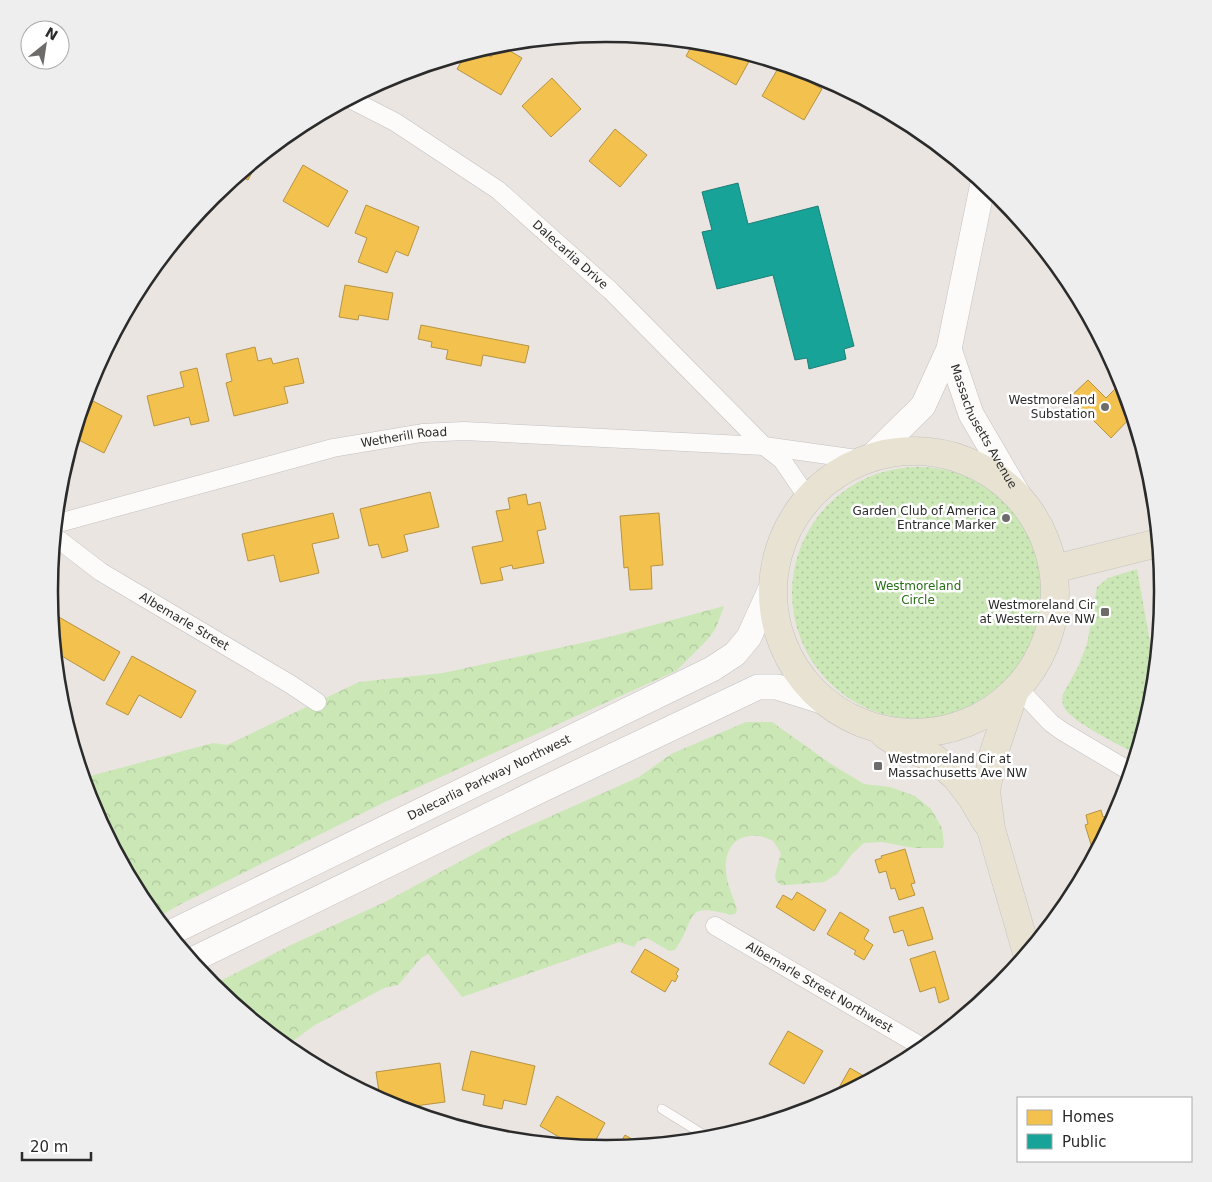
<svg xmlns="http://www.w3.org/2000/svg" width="1212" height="1182" font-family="'DejaVu Sans',sans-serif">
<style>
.forest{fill:url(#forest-crowns)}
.park{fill:url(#park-dots)}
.homes{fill:#f2c14e;stroke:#b69444}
.public{fill:#17a398;stroke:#1d7f77}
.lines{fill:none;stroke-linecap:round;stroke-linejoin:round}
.service-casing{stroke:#c3c1c2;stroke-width:10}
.minor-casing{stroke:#c3c1c2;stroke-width:19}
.secondary-casing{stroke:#c3c1c2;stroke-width:26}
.primary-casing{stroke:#c5c3c1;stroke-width:29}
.service{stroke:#fcfbfa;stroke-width:9}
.minor{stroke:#fcfbfa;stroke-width:18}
.secondary{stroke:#fcfbfa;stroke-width:25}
.primary{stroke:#e8e2d2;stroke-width:28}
.poi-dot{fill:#6e6c6a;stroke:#fff;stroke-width:2}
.labels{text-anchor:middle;stroke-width:5;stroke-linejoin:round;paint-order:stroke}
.street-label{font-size:12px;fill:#2b2b2b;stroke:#fff}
.poi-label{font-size:12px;fill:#2b2b2b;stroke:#fff;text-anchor:end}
.park-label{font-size:12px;fill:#276f14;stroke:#fff}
.rim{fill:none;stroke:#2b2b2b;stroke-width:2.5}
</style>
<defs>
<pattern id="forest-crowns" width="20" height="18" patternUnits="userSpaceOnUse" patternTransform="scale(1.25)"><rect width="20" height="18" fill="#cbe7b6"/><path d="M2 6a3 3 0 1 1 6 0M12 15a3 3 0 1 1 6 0" fill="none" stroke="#aec69d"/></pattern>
<pattern id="park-dots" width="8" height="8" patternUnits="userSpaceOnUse" patternTransform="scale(1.25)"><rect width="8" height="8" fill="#cbe7b6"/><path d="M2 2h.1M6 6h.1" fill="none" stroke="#aec69d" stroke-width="1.8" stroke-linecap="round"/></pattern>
</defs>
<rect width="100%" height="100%" fill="#eae5e0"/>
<path class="forest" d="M 724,606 L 716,628 L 707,640 L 676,671 L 385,802 L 179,905 L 157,918 L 143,900 L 91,804 L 83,778 L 213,743 L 227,745 L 359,682 L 443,673 L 609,637 Z
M 746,722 L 772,722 L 831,764 L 864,784 L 890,787 L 915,796 L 931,809 L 942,828 L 944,845 L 942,848 L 914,848 L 882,842 L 864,843 L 852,854 L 837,874 L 824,882 L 788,885 L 781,885 L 776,881 L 775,875 L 781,853 L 773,841 C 768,839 763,836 758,836 C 731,833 722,856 727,879 C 729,889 734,899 737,909 L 736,913 L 731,915 C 682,902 698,917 675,950 L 669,951 L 647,938 L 638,941 L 634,947 L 619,942 L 462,997 L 428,954 L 420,959 L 398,985 L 384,988 L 332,1016 L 315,1025 L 286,1046 L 212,985 L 293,944 L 385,902 L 511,834 L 639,777 L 671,754 Z"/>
<path class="park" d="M792 593a126 126 0 1 1 252 0a126 126 0 1 1-252 0Z
M 1137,569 L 1155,670 L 1152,700 L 1136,754 C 1120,745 1074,723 1065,709 C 1062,705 1062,699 1063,694 L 1078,667 L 1087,644 L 1097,587 L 1108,578 Z"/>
<path class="homes" d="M 694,42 L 715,45 L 752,56 L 736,85 L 686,56 Z
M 498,44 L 522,58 L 501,95 L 457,69 L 466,54 L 479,50 L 491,57 Z
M 780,65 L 822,89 L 804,120 L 762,96 Z
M 552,78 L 581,109 L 551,137 L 522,106 Z
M 615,129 L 647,155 L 620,187 L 589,161 Z
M 260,158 L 248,180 L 238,175 Z
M 303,165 L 348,191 L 328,227 L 283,201 Z
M 366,205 L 419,227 L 408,256 L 396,251 L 387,273 L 358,262 L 367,238 L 355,233 Z
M 345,285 L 393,293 L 388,320 L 359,315 L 358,320 L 339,317 Z
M 421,325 L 529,346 L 525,363 L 483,355 L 481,366 L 446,359 L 448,350 L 431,347 L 432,342 L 418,339 Z
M 255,347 L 258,361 L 271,358 L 273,364 L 298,358 L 304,383 L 284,387 L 288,403 L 234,416 L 226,383 L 232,381 L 226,354 Z
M 197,368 L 209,421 L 191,425 L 189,417 L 154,426 L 147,396 L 184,387 L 180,372 Z
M 1088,380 L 1106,398 L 1121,383 L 1123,385 L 1132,416 L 1111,438 L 1070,397 Z
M 93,401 L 122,416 L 104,453 L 73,437 L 83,404 L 90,407 Z
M 430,492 L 439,527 L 404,535 L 408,551 L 382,558 L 378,544 L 369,546 L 360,509 Z
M 526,494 L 528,505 L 540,502 L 546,529 L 537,531 L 544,563 L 513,569 L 512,565 L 500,568 L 503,580 L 481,584 L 472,547 L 503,541 L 496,511 L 510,509 L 508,498 Z
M 333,513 L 339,538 L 312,544 L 319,573 L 280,582 L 274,555 L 248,561 L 242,534 Z
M 659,513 L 663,565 L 651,566 L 652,589 L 630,590 L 628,567 L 624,568 L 620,516 Z
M 57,616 L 120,652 L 104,681 L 55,652 L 52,625 Z
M 1160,621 L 1158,644 L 1153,623 Z
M 132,656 L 196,691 L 181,718 L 139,695 L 128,715 L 106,704 Z
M 1101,810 L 1103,817 L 1110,815 L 1111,822 L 1094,854 L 1085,825 L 1088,824 L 1086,815 Z
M 905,849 L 915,883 L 911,884 L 915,895 L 899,900 L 895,888 L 891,889 L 886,871 L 879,873 L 875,860 L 882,858 L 881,856 Z
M 797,892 L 826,910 L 814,931 L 776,907 L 783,895 L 792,900 Z
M 923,907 L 933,939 L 908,946 L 903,930 L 894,933 L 889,917 Z
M 840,912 L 869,930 L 864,939 L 873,945 L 864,960 L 854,954 L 856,951 L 827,934 Z
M 645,949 L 679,969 L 676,974 L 678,976 L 675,982 L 672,980 L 665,992 L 631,972 Z
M 935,951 L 949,999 L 939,1003 L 935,987 L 920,992 L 910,959 Z
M 788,1031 L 823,1051 L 804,1084 L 769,1064 Z
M 471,1051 L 535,1066 L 526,1105 L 504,1100 L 502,1109 L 483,1105 L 485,1095 L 462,1090 Z
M 440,1063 L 445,1102 L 400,1108 L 380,1099 L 376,1072 Z
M 850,1068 L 869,1079 L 840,1095 L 836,1093 Z
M 557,1096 L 605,1123 L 592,1147 L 573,1145 L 540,1126 Z
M 625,1135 L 642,1145 L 618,1147 Z"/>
<path class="public" d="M 738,183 L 748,224 L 818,206 L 854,346 L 844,349 L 846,359 L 809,369 L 807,358 L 795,360 L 773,275 L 717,289 L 702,232 L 712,230 L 702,192 Z"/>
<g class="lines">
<g class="service-casing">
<path id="service" d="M 662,1109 L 709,1138"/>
</g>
<g class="minor-casing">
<g id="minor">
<path id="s1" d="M 350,99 L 395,122 L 498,190 L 611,291 L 764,446 L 782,460 L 808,498"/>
<path id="s2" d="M 55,524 L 333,448 L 422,433 L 464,431 L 764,446 L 864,460"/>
<path id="s3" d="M 54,536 L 101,572 L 290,684 L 317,702"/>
<path d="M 1019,689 L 1051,723 L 1062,731 L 1131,772"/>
<path id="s4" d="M 715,926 L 924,1048"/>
</g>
</g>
<g class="secondary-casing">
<g id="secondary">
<path id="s5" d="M 949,349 L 971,414 L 1023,503"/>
<path d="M 871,457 L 923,406 L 949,349 L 983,183"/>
<path id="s6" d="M 170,933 L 712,669 L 735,654 L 749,637 L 773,584"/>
<path d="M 192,960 L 541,790 L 758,687 L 777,687 L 825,702"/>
</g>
</g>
<g class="primary-casing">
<path id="primary" d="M773 592a141 141 0 1 1 282 0a141 141 0 1 1-282 0Z
M 1054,569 L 1158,543
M 1014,693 L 993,755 L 986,791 L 991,829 L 1027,953
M 885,735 L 902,746 L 934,758 L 956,777 L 972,798 L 986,822"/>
</g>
<use href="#service" class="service"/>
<use href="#minor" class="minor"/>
<use href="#secondary" class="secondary"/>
<use href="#primary" class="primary"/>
</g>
<g class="poi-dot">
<circle cx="1105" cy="407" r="5"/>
<circle cx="1006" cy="518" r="5"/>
<rect x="1100" y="607" width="10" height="10" rx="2.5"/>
<rect x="873" y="761" width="10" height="10" rx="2.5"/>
</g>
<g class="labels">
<g class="street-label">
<text dy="4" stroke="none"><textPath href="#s1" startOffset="271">Dalecarlia Drive</textPath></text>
<text dy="4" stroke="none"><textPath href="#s5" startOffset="85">Massachusetts Avenue</textPath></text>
<text dy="4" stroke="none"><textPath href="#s2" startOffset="360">Wetherill Road</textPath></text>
<text dy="4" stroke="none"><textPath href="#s3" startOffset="156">Albemarle Street</textPath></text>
<text dy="4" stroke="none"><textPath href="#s6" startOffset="355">Dalecarlia Parkway Northwest</textPath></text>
<text dy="4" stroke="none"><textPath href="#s4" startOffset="121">Albemarle Street Northwest</textPath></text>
</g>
<g class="poi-label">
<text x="1095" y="404">Westmoreland<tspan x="1095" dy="14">Substation</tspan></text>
<text x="996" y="515">Garden Club of America<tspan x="996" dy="14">Entrance Marker</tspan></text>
<text x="1095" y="609">Westmoreland Cir<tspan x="1095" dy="14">at Western Ave NW</tspan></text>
<text x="888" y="763" text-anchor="start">Westmoreland Cir at<tspan x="888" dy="14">Massachusetts Ave NW</tspan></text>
</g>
<g class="park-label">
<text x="918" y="590">Westmoreland<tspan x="918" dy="14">Circle</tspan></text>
</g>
</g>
<path d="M0 0H1212V1182H0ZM606 42H606A548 548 0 0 1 1154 590V592A548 548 0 0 1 606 1140H606A548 548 0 0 1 58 592V590A548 548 0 0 1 606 42Z" fill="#eee" fill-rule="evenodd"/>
<path class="rim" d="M606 42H606A548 548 0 0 1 1154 590V592A548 548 0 0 1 606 1140H606A548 548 0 0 1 58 592V590A548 548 0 0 1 606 42Z"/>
<rect x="1017" y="1097" width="175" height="65" fill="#ffffff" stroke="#aaaaaa"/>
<rect x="1027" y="1110" width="25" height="15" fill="#f2c14e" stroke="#aaaaaa"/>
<text x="1062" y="1122" font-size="15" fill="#2b2b2b">Homes</text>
<rect x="1027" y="1134" width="25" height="15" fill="#17a398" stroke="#aaaaaa"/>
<text x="1062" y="1147" font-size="15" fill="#2b2b2b">Public</text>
<g transform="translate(45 45) rotate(30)"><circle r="24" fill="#ffffff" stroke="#aaaaaa"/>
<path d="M0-4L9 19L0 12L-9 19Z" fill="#6e6c6a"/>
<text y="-8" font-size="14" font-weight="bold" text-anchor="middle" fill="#2b2b2b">N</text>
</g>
<path d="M22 1152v8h69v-8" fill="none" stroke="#2b2b2b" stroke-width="2.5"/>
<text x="30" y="1152" font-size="15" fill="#2b2b2b" stroke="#ffffff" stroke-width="4" paint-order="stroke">20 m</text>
</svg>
